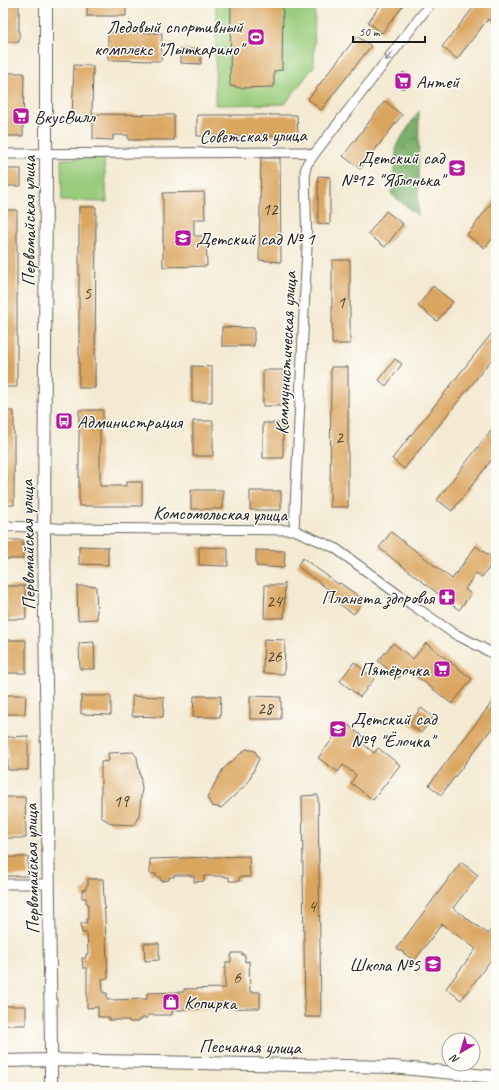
<svg xmlns="http://www.w3.org/2000/svg" width="499" height="1090" font-family="Caveat,sans-serif">
<style>
.green{fill:#99cc7c;stroke:#5a744c}
.forest{fill:url(#forest-crowns);stroke:#4b6644}
.building{fill:#daa55f}
.lines{fill:none;stroke-linecap:round;stroke-linejoin:round}
.minor-casing{stroke:#68645c;stroke-width:11}
.tertiary-casing{stroke:#68645c;stroke-width:14}
.minor{stroke:#fff;stroke-width:9}
.tertiary{stroke:#fff;stroke-width:12}
.oneway{stroke:#999}
.labels{text-anchor:middle;stroke-width:3;stroke-linejoin:round;paint-order:stroke}
.number-label{font-size:17px;fill:#4c3e2d}
.poi-label{font-size:19px;fill:#1c1c1c;stroke:#fdfcf7;text-anchor:start}
.street-label{font-size:19px;fill:#1c1c1c;stroke:#fdfcf7}
</style>
<defs>
<pattern id="forest-crowns" width="20" height="18" patternUnits="userSpaceOnUse"><rect width="20" height="18" fill="#7ab06c"/><path d="M2 6a3 3 0 1 1 6 0M12 15a3 3 0 1 1 6 0" fill="none" stroke="#638e58"/></pattern>
</defs>
<rect width="100%" height="100%" fill="#fdfcf7"/>
<filter id="ink" filterUnits="userSpaceOnUse"><feTurbulence type="fractalNoise" baseFrequency=".025" numOctaves="2"/><feDisplacementMap in="SourceGraphic" scale="8" xChannelSelector="R" yChannelSelector="G"/><feConvolveMatrix kernelMatrix="1 2 1 2 8 2 1 2 1" color-interpolation-filters="sRGB"/></filter>
<filter id="wash" filterUnits="userSpaceOnUse"><feTurbulence type="fractalNoise" baseFrequency=".012" numOctaves="4" result="noise"/><feDisplacementMap in="SourceGraphic" scale="16" xChannelSelector="R" yChannelSelector="G"/><feGaussianBlur stdDeviation="0.9" result="paint"/><feColorMatrix in="noise" values="0 0 0 0 0 0 0 0 0 0 0 0 0 0 0 0 0 1.4 0 .05"/><feComposite in="paint" operator="in"/></filter>
<g filter="url(#wash)">
<rect width="100%" height="100%" fill="#f4ead3"/>
<path class="green" d="M 216,3 L 315,3 L 314,66 L 285,104 L 215,105 Z
M 104,158 L 107,202 L 62,201 L 61,159 Z"/>
<path class="forest" d="M 419,111 L 418,216 L 391,194 L 397,144 Z"/>
<g id="blocks">
<path class="building" d="M 3,3 L 19,3 L 19,42 L 3,42 Z
M 87,3 L 126,3 L 126,16 L 87,16 Z
M 231,3 L 283,3 L 282,70 L 274,71 L 274,87 L 240,88 L 237,87 L 230,86 Z
M 382,3 L 405,3 L 382,33 L 368,22 Z
M 477,3 L 496,3 L 496,25 L 488,19 L 457,59 L 442,47 Z
M 108,32 L 162,33 L 161,61 L 108,60 Z
M 357,36 L 371,46 L 321,110 L 308,99 Z
M 181,49 L 201,50 L 201,64 L 181,63 Z
M 74,65 L 93,66 L 92,119 L 72,118 Z
M 403,72 L 411,78 L 403,89 L 395,83 Z
M 3,73 L 24,73 L 23,136 L 3,136 Z
M 385,101 L 402,115 L 360,169 L 343,156 Z
M 93,114 L 174,115 L 174,140 L 128,140 L 128,135 L 113,135 L 113,140 L 93,139 Z
M 197,115 L 297,115 L 298,136 L 197,136 Z
M 261,158 L 280,158 L 281,262 L 259,260 Z
M 3,169 L 21,169 L 21,186 L 3,186 Z
M 318,176 L 330,177 L 330,225 L 318,223 Z
M 204,192 L 205,219 L 194,219 L 194,236 L 206,236 L 207,266 L 163,267 L 163,193 Z
M 496,197 L 496,241 L 492,239 L 485,248 L 467,235 Z
M 79,207 L 96,207 L 95,388 L 79,388 Z
M 3,210 L 17,210 L 17,387 L 3,387 Z
M 386,211 L 403,224 L 385,247 L 368,234 Z
M 332,260 L 350,260 L 350,344 L 332,344 Z
M 433,286 L 453,302 L 437,321 L 418,306 Z
M 222,327 L 254,328 L 254,346 L 222,346 Z
M 496,328 L 496,354 L 404,469 L 392,459 Z
M 395,359 L 402,364 L 386,386 L 379,380 Z
M 192,366 L 212,367 L 212,402 L 192,402 Z
M 331,367 L 348,367 L 348,507 L 330,507 Z
M 263,370 L 283,370 L 283,406 L 263,406 Z
M 79,410 L 103,410 L 103,427 L 100,427 L 100,486 L 126,486 L 126,482 L 142,482 L 142,506 L 79,506 Z
M 3,411 L 14,411 L 14,505 L 3,505 Z
M 193,421 L 213,421 L 213,456 L 193,456 Z
M 263,423 L 283,423 L 283,458 L 263,458 Z
M 496,424 L 496,454 L 452,511 L 437,500 Z
M 191,490 L 223,490 L 223,509 L 191,509 Z
M 250,491 L 281,491 L 281,510 L 250,510 Z
M 391,532 L 452,579 L 476,546 L 495,560 L 482,577 L 476,573 L 465,589 L 471,594 L 459,610 L 379,548 Z
M 3,540 L 23,540 L 23,559 L 3,559 Z
M 79,546 L 108,547 L 108,565 L 79,564 Z
M 199,547 L 228,548 L 228,566 L 199,565 Z
M 256,550 L 285,551 L 284,568 L 256,566 Z
M 303,558 L 338,584 L 340,583 L 364,600 L 354,614 L 329,597 L 332,592 L 297,566 Z
M 285,582 L 284,618 L 264,618 L 265,585 L 283,585 Z
M 6,586 L 25,586 L 26,619 L 7,619 Z
M 77,586 L 96,586 L 97,619 L 78,620 Z
M 264,639 L 285,640 L 284,674 L 263,673 Z
M 7,640 L 26,640 L 26,673 L 7,673 Z
M 94,642 L 95,669 L 80,669 L 79,643 Z
M 393,643 L 413,659 L 426,643 L 472,679 L 452,704 L 406,668 L 399,678 L 378,661 Z
M 354,662 L 374,679 L 360,697 L 340,681 Z
M 3,695 L 26,695 L 25,714 L 3,714 Z
M 81,696 L 111,696 L 111,715 L 81,714 Z
M 132,696 L 164,697 L 163,717 L 132,716 Z
M 194,696 L 221,696 L 220,717 L 193,717 Z
M 250,696 L 281,697 L 281,719 L 250,719 Z
M 496,697 L 496,723 L 441,795 L 429,785 Z
M 421,708 L 433,717 L 421,733 L 409,724 Z
M 345,723 L 366,739 L 363,744 L 374,753 L 378,748 L 400,765 L 373,800 L 351,783 L 356,775 L 343,765 L 338,772 L 318,758 Z
M 28,736 L 28,770 L 8,770 L 7,737 Z
M 246,749 L 255,751 L 259,759 L 247,784 L 221,808 L 212,806 L 207,798 L 223,769 Z
M 133,752 L 137,757 L 142,788 L 139,815 L 134,825 L 112,824 L 101,817 L 101,762 L 109,761 L 108,753 Z
M 318,795 L 321,1017 L 305,1017 L 302,796 Z
M 4,797 L 25,797 L 26,838 L 3,838 Z
M 249,856 L 250,877 L 239,877 L 239,881 L 229,881 L 229,877 L 225,877 L 225,876 L 204,876 L 204,881 L 194,882 L 194,876 L 190,876 L 190,875 L 174,875 L 174,877 L 169,877 L 169,880 L 161,881 L 160,877 L 156,877 L 156,874 L 150,874 L 150,859 Z
M 3,857 L 28,857 L 28,876 L 3,876 Z
M 461,862 L 478,875 L 453,908 L 488,934 L 496,922 L 496,953 L 461,1000 L 446,988 L 476,949 L 442,924 L 414,961 L 397,948 Z
M 88,879 L 103,879 L 108,978 L 102,979 L 103,993 L 107,993 L 107,1000 L 147,999 L 147,993 L 184,992 L 184,989 L 225,988 L 225,968 L 226,968 L 226,962 L 231,962 L 231,955 L 232,955 L 232,953 L 243,953 L 242,955 L 245,955 L 245,962 L 249,961 L 250,992 L 260,992 L 260,1008 L 183,1009 L 183,1010 L 172,1010 L 172,1015 L 148,1015 L 148,1018 L 142,1018 L 142,1020 L 138,1020 L 138,1022 L 129,1022 L 129,1020 L 109,1020 L 109,1017 L 98,1017 L 98,1007 L 87,1008 L 87,968 L 83,968 L 82,958 L 86,958 L 86,954 L 88,954 L 87,933 L 82,933 L 81,923 L 87,923 L 86,919 L 88,919 L 88,903 L 86,903 L 86,898 L 82,898 L 82,890 L 86,889 L 86,886 L 88,885 Z
M 144,943 L 159,943 L 159,960 L 145,961 Z
M 3,1006 L 26,1006 L 26,1025 L 3,1025 Z"/>
</g>
</g>
<g filter="url(#ink)">
<use href="#blocks" fill-opacity="0" stroke="#68645c" stroke-width="1"/>
<g class="lines">
<g class="minor-casing">
<path id="minor" d="M 3,154 L 302,152 L 313,155
M 3,526 L 57,528 L 294,530 L 335,548 L 411,604 L 453,633 L 496,655
M 294,530 L 307,247 L 305,171 L 307,164 L 315,153 L 431,3
M 3,884 L 49,884"/>
</g>
<g class="tertiary-casing">
<path id="tertiary" d="M 46,3 L 46,168 L 44,539 L 51,1045 L 51,1087
M 3,1061 L 51,1060 L 392,1067 L 496,1077"/>
</g>
<use href="#minor" class="minor"/>
<use href="#tertiary" class="tertiary"/>
</g>
<defs><path id="oneway-shaft" d="M-6 0H5M1.5-3L5.5 0L1.5 3" fill="none" stroke-width="1.6" stroke-linecap="round" stroke-linejoin="round"/></defs>
<use class="oneway" href="#oneway-shaft" transform="translate(389 56) rotate(128)"/>
</g>
<defs>
<g id="stadium-square" transform="scale(0.9)"><rect x="-9" y="-9" width="18" height="18" rx="4" fill="#b5179e" stroke="#fdfcf7"/><path d="M0-5a6.5 5 0 1 0 0 10a6.5 5 0 1 0 0-10ZM-3.5-1.8h7v3.6h-7Z" fill="#fff"/></g>
<g id="supermarket-square" transform="scale(0.9)"><rect x="-9" y="-9" width="18" height="18" rx="4" fill="#b5179e" stroke="#fdfcf7"/><path d="M-6-5.5h2.5l.6 2H6L4.5 2H-2.5L-4.4-4H-6ZM-1.5 3.2a1.3 1.3 0 1 0 .1 0ZM3 3.2a1.3 1.3 0 1 0 .1 0Z" fill="#fff"/></g>
<g id="school-square" transform="scale(0.9)"><rect x="-9" y="-9" width="18" height="18" rx="4" fill="#b5179e" stroke="#fdfcf7"/><path d="M0-5L7-2L0 1L-7-2ZM-4 1L0 2.5L4 1V4Q0 6-4 4Z" fill="#fff"/></g>
<g id="bus-square" transform="scale(0.9)"><rect x="-9" y="-9" width="18" height="18" rx="4" fill="#b5179e" stroke="#fdfcf7"/><path d="M-5-6H5V4H4V6H2V4H-2V6H-4V4H-5ZM-3.5-4V0h7V-4ZM-3.5 1.2v1.5H-2V1.2ZM2 1.2v1.5H3.5V1.2Z" fill="#fff"/></g>
<g id="pharmacy-square" transform="scale(0.9)"><rect x="-9" y="-9" width="18" height="18" rx="4" fill="#b5179e" stroke="#fdfcf7"/><path d="M-2-6h4v4h4v4h-4v4h-4v-4h-4v-4h4Z" fill="#fff"/></g>
<g id="shop-square" transform="scale(0.9)"><rect x="-9" y="-9" width="18" height="18" rx="4" fill="#b5179e" stroke="#fdfcf7"/><path d="M-5-2.5h2.3a2.7 3.5 0 0 1 5.4 0H5L5.5 6h-11ZM-1.5-2.5h3a1.5 2.3 0 0 0-3 0Z" fill="#fff"/></g>
</defs>
<g fill-rule="evenodd">
<use href="#stadium-square" x="256" y="37"/>
<use href="#supermarket-square" x="403" y="81"/>
<use href="#supermarket-square" x="21" y="116"/>
<use href="#school-square" x="457" y="168"/>
<use href="#school-square" x="183" y="238"/>
<use href="#bus-square" x="64" y="421"/>
<use href="#pharmacy-square" x="447" y="597"/>
<use href="#supermarket-square" x="442" y="669"/>
<use href="#school-square" x="338" y="729"/>
<use href="#school-square" x="433" y="964"/>
<use href="#shop-square" x="171" y="1002"/>
</g>
<g class="labels">
<g class="number-label">
<text x="270" y="215">12</text>
<text x="87" y="299">5</text>
<text x="341" y="308">1</text>
<text x="339" y="443">2</text>
<text x="274" y="607">24</text>
<text x="274" y="662">26</text>
<text x="265" y="714">28</text>
<text x="121" y="807">19</text>
<text x="312" y="912">4</text>
<text x="237" y="983">6</text>
</g>
<g class="poi-label">
<text x="243" y="33" text-anchor="end">Ледовый спортивный<tspan x="243" dy="22">комплекс "Лыткарино"</tspan></text>
<text x="416" y="88">Антей</text>
<text x="34" y="123">ВкусВилл</text>
<text x="444" y="164" text-anchor="end">Детский сад<tspan x="444" dy="22">№12 "Яблонька"</tspan></text>
<text x="196" y="245">Детский сад № 1</text>
<text x="77" y="428">Администрация</text>
<text x="434" y="604" text-anchor="end">Планета здоровья</text>
<text x="429" y="676" text-anchor="end">Пятёрочка</text>
<text x="351" y="725">Детский сад<tspan x="351" dy="22">№9 "Ёлочка"</tspan></text>
<text x="420" y="971" text-anchor="end">Школа №5</text>
<text x="184" y="1009">Копирка</text>
</g>
<g class="street-label">
<text transform="translate(253 135) rotate(-1)" y="7">Советская улица</text>
<text transform="translate(28 221) rotate(-90)" y="7">Первомайская улица</text>
<text transform="translate(285 353) rotate(-87)" y="7">Коммунистическая улица</text>
<text transform="translate(220 513) rotate(1)" y="7">Комсомольская улица</text>
<text transform="translate(27 545) rotate(-91)" y="7">Первомайская улица</text>
<text transform="translate(31 869) rotate(-91)" y="7">Первомайская улица</text>
<text transform="translate(250 1046) rotate(1)" y="7">Песчаная улица</text>
</g>
</g>
<rect width="499" height="1090" fill="none" stroke="#fdfcf7" stroke-width="16"/>
<g transform="translate(461 1052) rotate(218)"><circle r="19" fill="#fdfcf7" stroke="#a3a29f"/>
<path d="M0-3L7 15L0 10L-7 15Z" fill="#b5179e"/>
<text y="-6" font-size="11" font-weight="bold" text-anchor="middle" fill="#1c1c1c">N</text>
</g>
<path d="M353 36v6h72v-6" fill="none" stroke="#1c1c1c" stroke-width="2"/>
<text x="359" y="36" font-size="12" fill="#1c1c1c" stroke="#fdfcf7" stroke-width="3" paint-order="stroke">50 m</text>
</svg>
